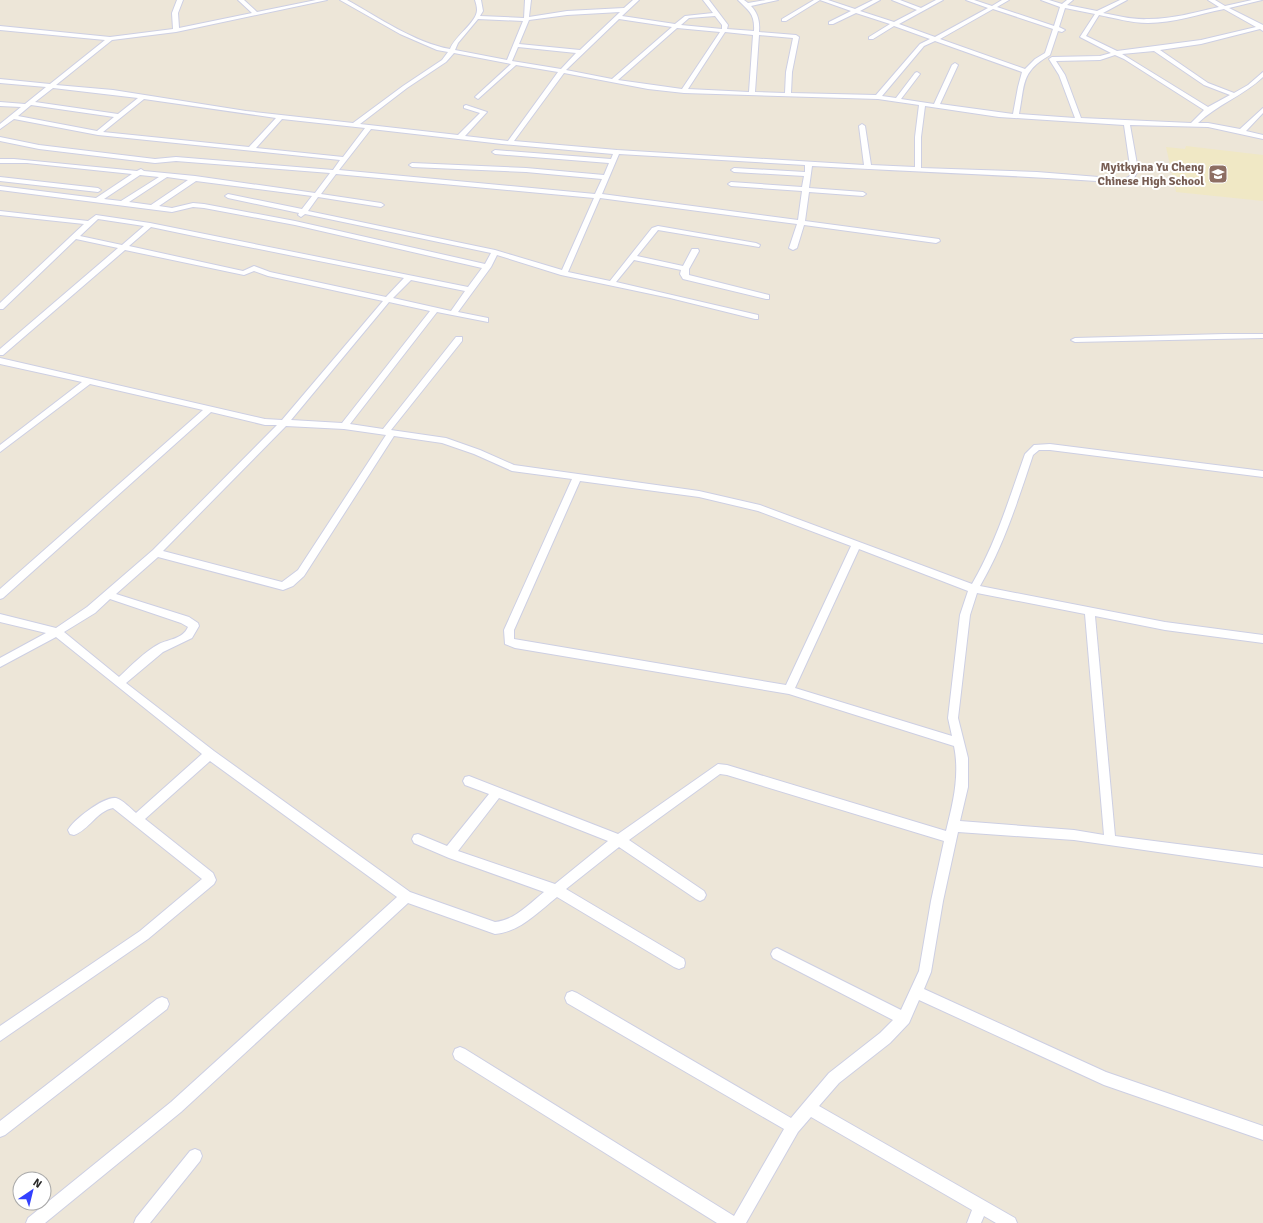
<svg xmlns="http://www.w3.org/2000/svg" width="1263" height="1223" font-family="Signika,sans-serif">
<style>
.education{fill:#f0e8c5}
.lines{fill:none;stroke-linecap:round;stroke-linejoin:round}
.minor-casing{stroke:#cdcfe3;stroke-width:2}
.minor{fill:#fff;fill-rule:evenodd}
.labels{text-anchor:middle;stroke-width:4;stroke-linejoin:round;paint-order:stroke}
.far-education-label{font-size:12px;font-weight:bold;fill:#785e54;stroke:#fff;text-anchor:end}
</style>
<rect width="100%" height="100%" fill="#ede6d8"/>
<path class="education" d="M 1186,146 L 1263,155 L 1263,201 L 1176,192 L 1166,147 L 1185,149 Z"/>
<g class="lines">
<g class="minor-casing">
<path id="minor" d="M 177,0 L 183,0 L 178,13 L 179,28 L 252,13 L 238,0 L 244,0 L 257,12 L 316,0 L 327,0 L 176,32 L 112,40 L 56,85 L 113,90 L 246,111 L 353,123 L 403,86 L 442,60 L 448,52 L 437,50 L 400,34 L 340,0 L 347,0 C 378,17 415,43 450,49 C 455,36 477,22 477,10 C 477,7 476,3 475,0 L 481,0 L 483,11 L 480,16 L 524,18 L 525,0 L 531,0 L 529,17 L 567,11 L 624,8 L 633,0 L 639,0 L 622,16 L 675,24 L 685,16 L 713,13 L 703,0 L 709,0 L 728,25 L 727,29 L 754,31 C 755,14 749,11 738,0 L 744,0 L 748,3 L 766,0 L 778,0 L 751,6 C 758,13 760,22 759,32 L 796,35 L 799,37 L 792,72 L 791,93 L 876,95 L 920,44 L 930,39 L 894,26 L 873,39 L 869,39 L 869,37 L 890,24 L 856,13 L 833,24 L 829,24 L 829,22 L 851,11 L 820,0 L 786,21 L 782,21 L 782,19 L 814,0 L 828,0 L 855,9 L 873,0 L 880,0 L 860,11 L 894,22 L 917,10 L 892,0 L 900,0 L 921,8 L 936,0 L 943,0 L 899,24 L 935,37 L 988,8 L 966,0 L 974,0 L 992,6 L 1002,0 L 1009,0 L 997,7 L 1054,26 L 1060,7 L 1041,0 L 1049,0 L 1062,4 L 1067,0 L 1073,0 L 1067,5 L 1097,11 L 1120,0 L 1127,0 L 1103,13 C 1118,16 1133,20 1149,19 C 1173,19 1196,12 1219,7 L 1208,0 L 1215,0 L 1225,6 L 1252,0 L 1262,0 L 1229,8 L 1263,25 L 1263,31 L 1260,29 L 1201,44 L 1160,50 L 1208,83 L 1234,93 L 1248,85 L 1263,72 L 1263,77 C 1243,96 1218,104 1198,123 L 1208,123 L 1240,129 L 1263,108 L 1263,113 L 1246,131 L 1263,135 L 1263,139 L 1208,127 L 1130,125 L 1138,170 L 1133,180 L 1123,183 C 1019,175 916,172 812,166 L 809,188 L 863,192 L 866,194 L 863,196 L 809,192 L 805,221 L 939,239 L 940,241 L 936,243 L 804,225 L 797,248 L 793,250 L 789,248 L 797,224 L 600,198 L 568,272 L 610,281 L 652,228 L 658,226 L 756,243 L 760,245 L 759,247 L 658,230 L 637,256 L 683,266 L 692,249 L 698,249 L 699,251 L 689,269 L 689,275 L 769,295 L 769,299 L 766,299 L 683,279 L 680,274 L 681,270 L 634,260 L 616,282 L 758,315 L 758,319 L 755,319 L 670,298 L 561,275 L 497,255 L 491,267 L 458,312 L 488,318 L 488,322 L 437,312 L 350,424 L 383,429 L 456,337 L 462,337 L 462,341 L 391,430 L 446,438 L 480,450 L 514,465 L 699,491 L 760,505 L 972,584 C 996,543 1009,499 1025,454 L 1034,445 L 1050,444 L 1263,471 L 1263,477 L 1050,450 L 1039,450 L 1033,455 C 1018,500 1004,545 980,586 L 1165,622 L 1263,635 L 1263,643 L 1165,630 L 1095,616 L 1115,836 L 1263,855 L 1263,867 L 1074,840 L 958,832 L 943,901 L 931,972 L 924,989 L 1106,1072 L 1263,1126 L 1263,1140 L 1104,1085 L 919,1000 L 909,1023 L 890,1043 L 839,1083 L 819,1106 L 1015,1218 L 1017,1223 L 996,1223 L 984,1216 L 981,1223 L 967,1223 L 972,1210 L 811,1117 L 798,1132 L 746,1223 L 717,1223 L 455,1059 L 453,1054 L 455,1049 L 460,1047 L 465,1049 L 734,1216 L 784,1129 L 567,1003 L 565,998 L 567,993 L 572,991 L 577,993 L 791,1118 L 829,1073 L 880,1033 L 893,1020 L 773,958 L 771,954 L 773,950 L 777,948 L 901,1010 L 919,971 L 931,901 L 944,841 L 727,775 L 720,774 L 629,840 L 704,891 L 706,895 L 704,899 L 700,901 L 696,899 L 619,847 L 566,889 L 684,959 L 685,963 L 684,967 L 679,969 L 674,967 L 557,897 C 538,912 520,932 495,934 L 408,903 L 181,1112 L 45,1223 L 26,1223 L 28,1218 L 171,1102 L 397,897 L 210,761 L 145,819 L 213,873 L 216,880 L 214,884 L 148,939 L 0,1041 L 0,1026 L 140,931 L 202,879 L 113,808 C 97,811 89,830 74,835 L 70,834 L 68,830 C 73,820 104,796 116,798 C 123,800 130,808 136,813 L 202,754 L 56,637 L 0,667 L 0,658 L 46,633 L 0,622 L 0,614 L 56,628 L 87,607 L 153,550 L 277,425 L 265,425 L 211,412 L 3,598 L 0,599 L 0,589 L 203,410 L 90,384 L 0,452 L 0,445 L 82,382 L 0,364 L 0,358 L 265,419 L 282,420 L 383,301 L 268,276 L 254,271 L 244,275 L 125,250 L 3,355 L 0,355 L 0,349 L 118,248 L 76,239 L 3,309 L 0,309 L 0,303 L 84,224 L 0,215 L 0,211 L 88,221 L 96,215 L 150,223 L 468,287 L 482,268 L 295,225 L 204,208 L 193,207 L 172,212 L 0,190 L 0,186 L 96,198 L 132,174 L 27,163 L 0,163 L 0,159 L 14,159 L 137,171 L 141,169 L 144,171 L 195,176 L 315,193 L 330,173 L 176,161 L 155,163 L 39,149 L 0,141 L 0,137 L 39,145 L 155,159 L 176,157 L 333,170 L 340,160 L 98,135 L 14,119 L 0,129 L 0,124 L 21,107 L 0,106 L 0,102 L 25,104 L 46,87 L 0,83 L 0,79 L 50,84 L 105,40 L 0,30 L 0,26 L 110,37 L 173,29 L 172,13 ZM 1065,8 L 1095,14 L 1080,37 L 1111,53 L 1100,56 L 1052,57 L 1049,59 L 1059,75 L 1075,118 L 1019,114 C 1025,85 1020,72 1050,55 L 1058,31 L 1062,32 L 1065,30 L 1059,27 ZM 993,9 L 1053,29 L 1045,53 L 1035,59 L 1025,69 L 940,39 ZM 1224,9 L 1256,27 L 1201,40 L 1117,51 L 1086,36 L 1099,15 C 1115,18 1131,23 1148,23 C 1173,23 1199,14 1224,9 ZM 620,12 L 580,50 L 519,44 L 529,20 L 567,15 ZM 715,16 L 722,25 L 722,29 L 681,25 L 689,18 ZM 478,19 L 523,21 L 507,60 L 455,50 L 458,43 ZM 619,19 L 672,27 L 612,79 L 566,70 ZM 677,28 L 720,32 L 682,89 L 618,80 ZM 725,32 L 753,35 L 749,92 L 688,89 ZM 759,35 L 793,38 L 786,72 L 785,93 L 755,92 ZM 935,41 L 1022,72 L 1018,87 L 1013,114 L 940,104 L 958,65 L 955,63 L 952,65 L 934,104 L 901,99 L 920,74 L 917,72 L 915,73 L 896,98 L 882,96 L 924,46 ZM 518,47 L 576,53 L 561,69 L 512,61 ZM 1154,51 L 1204,85 L 1230,95 L 1208,107 L 1122,54 ZM 454,53 L 511,64 L 476,96 L 475,97 L 478,99 L 516,65 L 558,72 L 508,141 L 465,136 L 487,112 L 466,105 L 464,106 L 464,108 L 480,113 L 458,135 L 360,124 L 407,88 L 446,62 ZM 1115,55 L 1124,59 L 1204,110 L 1191,123 L 1081,118 L 1065,75 L 1056,61 L 1100,60 ZM 564,73 L 648,89 L 684,93 L 878,99 L 919,105 L 915,137 L 915,167 L 871,165 L 865,126 L 862,124 L 859,126 L 864,165 L 617,150 L 514,141 ZM 53,88 L 138,98 L 118,114 L 35,102 ZM 144,99 L 276,118 L 249,147 L 103,132 ZM 31,105 L 114,117 L 97,131 L 18,116 ZM 925,106 L 999,117 L 1124,125 L 1131,173 L 1129,177 L 1123,179 L 1037,172 L 921,168 L 921,137 ZM 282,119 L 365,128 L 343,157 L 256,148 ZM 371,129 L 502,144 L 613,154 L 611,159 L 495,150 L 492,152 L 495,154 L 609,163 L 604,175 L 526,168 L 412,163 L 409,165 L 412,167 L 526,172 L 602,179 L 595,194 L 339,170 ZM 619,154 L 805,165 L 805,172 L 734,168 L 731,170 L 734,172 L 804,176 L 802,187 L 731,182 L 728,184 L 731,186 L 802,191 L 798,220 L 602,194 ZM 336,174 L 594,198 L 562,270 L 495,250 L 308,211 L 318,197 L 381,207 L 384,205 L 381,203 L 321,194 ZM 140,175 L 159,177 L 121,201 L 104,199 ZM 167,177 L 188,180 L 151,205 L 129,202 ZM 196,181 L 312,196 L 302,209 L 228,194 L 225,196 L 228,198 L 299,213 L 298,215 L 301,217 L 305,214 L 491,253 L 485,264 L 295,221 L 204,204 L 193,203 L 172,208 L 159,206 ZM 98,219 L 144,226 L 122,245 L 80,236 ZM 151,227 C 236,245 320,261 404,278 L 386,297 L 270,272 L 254,266 L 243,271 L 129,246 ZM 411,280 L 465,291 L 451,311 L 393,298 ZM 389,302 L 430,311 L 342,423 L 291,420 ZM 286,426 L 344,429 L 386,435 L 298,570 L 282,582 L 163,551 ZM 394,436 L 442,443 L 474,454 L 512,471 L 572,479 L 504,630 L 505,644 L 515,648 L 789,694 L 954,746 C 960,775 953,803 946,831 L 727,765 L 718,764 L 618,834 L 469,776 L 465,777 L 463,781 L 465,785 L 489,794 L 447,846 L 418,834 L 414,835 L 412,839 L 414,843 L 449,858 L 544,892 C 529,904 515,920 495,922 L 410,892 L 214,751 L 126,683 L 163,652 L 192,638 L 199,626 L 198,623 L 189,617 L 116,594 L 158,557 L 283,590 L 293,586 L 304,576 ZM 580,481 L 699,497 L 758,511 L 851,546 L 786,685 L 514,639 L 514,630 ZM 859,549 L 968,591 L 960,615 L 948,718 L 952,736 L 795,688 ZM 977,593 L 1085,614 L 1104,835 L 1074,830 L 960,821 L 968,787 L 968,758 L 958,718 L 970,615 ZM 110,599 L 181,623 L 188,627 C 183,639 169,639 159,644 C 144,652 131,666 119,677 L 64,632 L 95,613 ZM 499,798 L 608,841 L 555,884 L 458,851 Z
M 0,177 L 98,188 L 101,190 L 98,192 L 0,181 Z
M 1225,334 L 1263,334 L 1263,338 L 1075,342 L 1071,340 L 1075,338 Z
M 162,997 L 167,999 L 169,1004 L 167,1009 L 5,1135 L 0,1137 L 0,1121 L 157,999 Z
M 195,1149 L 200,1151 L 202,1156 L 200,1161 L 150,1223 L 134,1223 L 136,1218 L 190,1151 Z"/>
</g>
<use href="#minor" class="minor"/>
</g>
<defs>
<g id="school-square" transform="scale(1)"><rect x="-9" y="-9" width="18" height="18" rx="4" fill="#8d6e63" stroke="#fff"/><path d="M0-5L7-2L0 1L-7-2ZM-4 1L0 2.5L4 1V4Q0 6-4 4Z" fill="#fff"/></g>
</defs>
<g fill-rule="evenodd">
<use href="#school-square" x="1218" y="174"/>
</g>
<g class="labels">
<g class="far-education-label">
<text x="1204" y="171">Myitkyina Yu Cheng<tspan x="1204" dy="14">Chinese High School</tspan></text>
</g>
</g>
<g transform="translate(32 1191) rotate(35)"><circle r="19" fill="#ffffff" stroke="#a9a9a9"/>
<path d="M0-3L7 15L0 10L-7 15Z" fill="#3340ff"/>
<text y="-6" font-size="11" font-weight="bold" text-anchor="middle" fill="#282828">N</text>
</g>
</svg>
